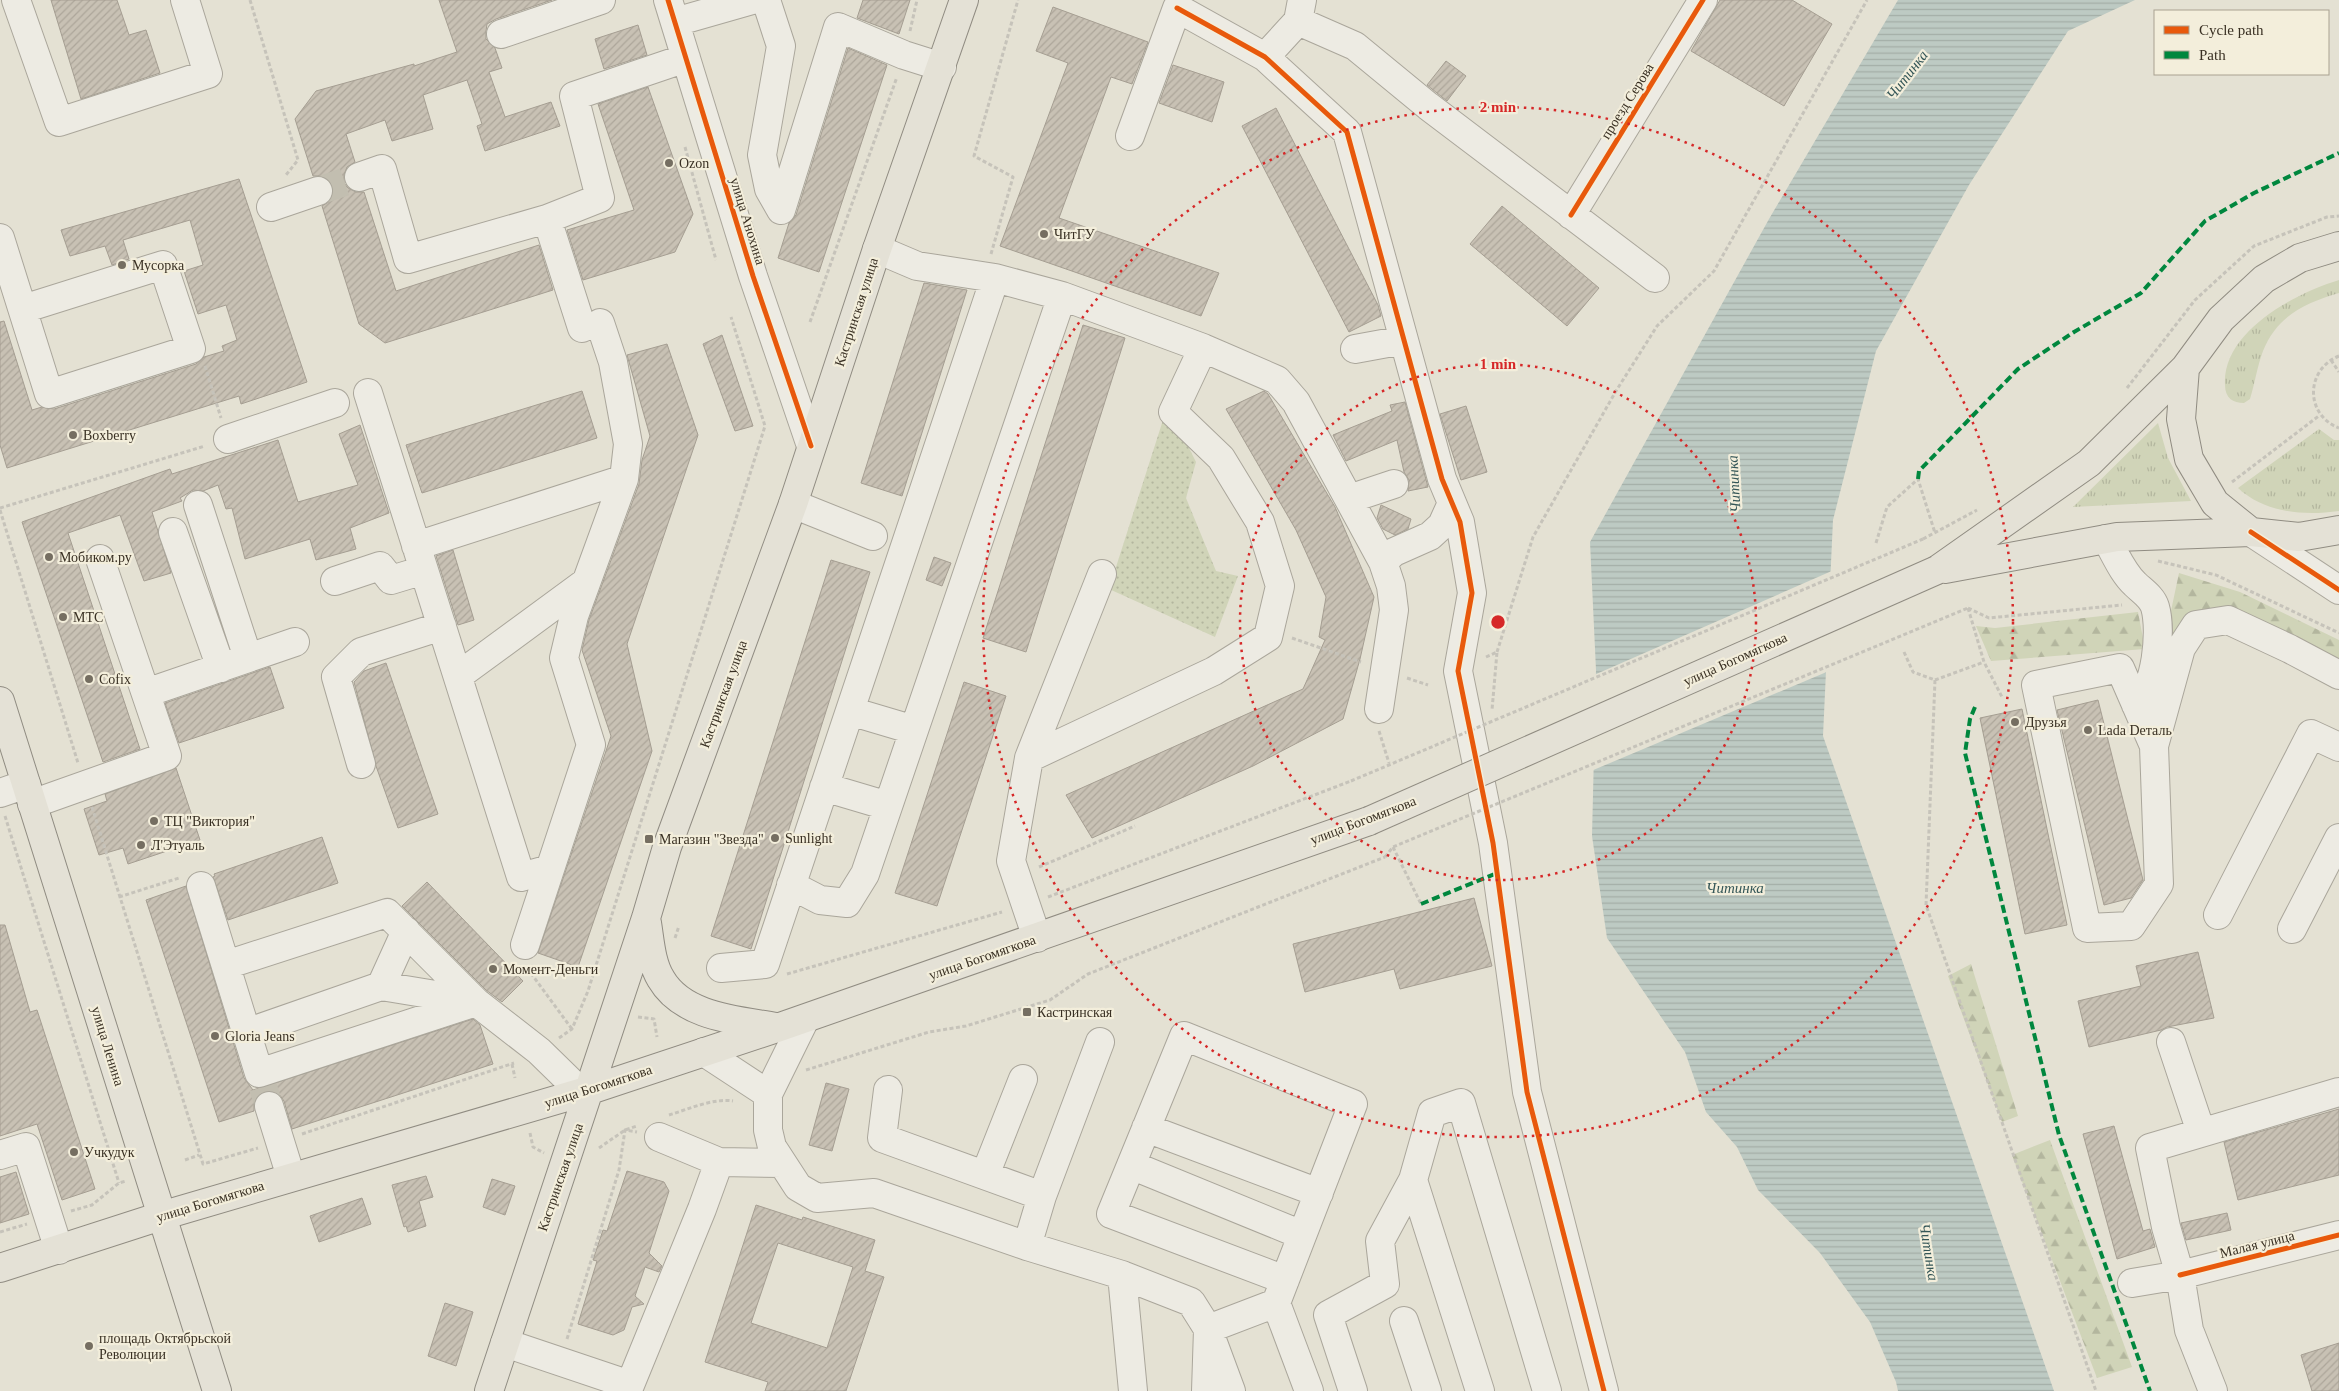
<svg xmlns="http://www.w3.org/2000/svg" width="2339" height="1391" font-family="'Times New Roman',serif">
<style>
.grass{fill:url(#grass-tufts)}
.forest{fill:url(#forest-firs)}
.park{fill:url(#park-dots)}
.water{fill:url(#water-rules)}
.pier{fill:#e4e1d3}
.building{fill:url(#building-hatch);stroke:#a59e92;fill-rule:evenodd}
.lines{fill:none;stroke-linecap:round;stroke-linejoin:round}
.minor-tunnel{stroke:#c2beb0;stroke-width:28;stroke-dasharray:28 14;stroke-linecap:butt}
.minor-casing{stroke:#aaa69b;stroke-width:30}
.major-casing{stroke:#908c82;stroke-width:30}
.path{stroke:#c6c3ba;stroke-width:3;stroke-dasharray:4 2.5;stroke-linecap:butt}
.minor{stroke:#edebe3;stroke-width:28}
.major{stroke:#e4e1d6;stroke-width:28}
.major-bridge-casing{stroke:#908c82;stroke-width:30;stroke-linecap:butt}
.path-bridge{stroke:#c6c3ba;stroke-width:3;stroke-dasharray:4 2.5;stroke-linecap:butt}
.major-bridge{stroke:#e4e1d6;stroke-width:28}
.quiet{stroke:#00873e;stroke-width:4;stroke-dasharray:8 4;stroke-linecap:butt}
.cycleway-casing{stroke:#f3eedb;stroke-width:8}
.cycleway{stroke:#e8590c;stroke-width:5}
.ring{fill:none;stroke:#d62828;stroke-width:2.5;stroke-dasharray:2.5 5}
.poi-dot{fill:#756e61;stroke:#f3eedb;stroke-width:2}
.labels{text-anchor:middle;stroke-width:4.5;stroke-linejoin:round;paint-order:stroke}
.street-label{font-size:14px;fill:#393023;stroke:#f3eedb}
.poi-label{font-size:14px;fill:#393023;stroke:#f3eedb;text-anchor:start}
.water-label{font-size:15px;font-style:italic;fill:#345657;stroke:#f3eedb}
.centre{fill:#d62828;stroke:#f3eedb;stroke-width:2.5}
.ring-label{font-size:15px;text-anchor:middle;font-weight:bold;fill:#d62828;stroke:#f3eedb;stroke-width:4.5;stroke-linejoin:round;paint-order:stroke}
</style>
<defs>
<pattern id="grass-tufts" width="24" height="20" patternUnits="userSpaceOnUse" patternTransform="scale(1.25)"><rect width="24" height="20" fill="#d0d4b8"/><path d="M3 7l-1-3M5 7V3M7 7l1-3M15 17l-1-3M17 17v-4M19 17l1-3" fill="none" stroke="#b3b69e"/></pattern>
<pattern id="forest-firs" width="22" height="20" patternUnits="userSpaceOnUse" patternTransform="scale(1.25)"><rect width="22" height="20" fill="#d0d4b8"/><path d="M5 1l3.5 6h-7zM16 11l3.5 6h-7z" fill="#b3b69e"/></pattern>
<pattern id="park-dots" width="8" height="8" patternUnits="userSpaceOnUse" patternTransform="scale(1.25)"><rect width="8" height="8" fill="#d0d4b8"/><path d="M2 2h.1M6 6h.1" fill="none" stroke="#b3b69e" stroke-width="1.8" stroke-linecap="round"/></pattern>
<pattern id="water-rules" width="6" height="5" patternUnits="userSpaceOnUse" patternTransform="scale(1.25)"><rect width="6" height="5" fill="#bdcac3"/><path d="M0 2.5h6" fill="none" stroke="#a3aea7"/></pattern>
<pattern id="building-hatch" width="6" height="6" patternUnits="userSpaceOnUse" patternTransform="scale(1.25)"><rect width="6" height="6" fill="#c8c1b4"/><path d="M-1 1l2-2M0 6l6-6M5 7l2-2" fill="none" stroke="#ada69a"/></pattern>
</defs>
<rect width="100%" height="100%" fill="#e4e1d3"/>
<path class="grass" d="M 2339,280 L 2339,293 C 2305,303 2277,316 2263,351 C 2257,367 2255,383 2250,399 L 2244,403 C 2233,403 2225,398 2225,385 C 2222,331 2296,293 2339,280 Z
M 2158,423 L 2168,458 L 2191,501 L 2073,507 Z
M 2319,429 L 2334,440 L 2339,440 L 2339,511 C 2304,516 2265,513 2238,488 Z"/>
<path class="forest" d="M 2179,573 L 2240,592 L 2339,640 L 2339,665 L 2260,619 L 2195,617 L 2164,644 Z
M 2138,612 L 2145,649 L 1991,661 L 1976,626 L 1995,628 Z
M 1971,964 L 2018,1116 L 2002,1122 L 1948,976 Z
M 2050,1140 L 2132,1367 L 2097,1378 L 2012,1155 Z"/>
<path class="park" d="M 1163,420 L 1177,424 L 1196,462 L 1186,498 L 1216,571 L 1238,576 L 1215,637 L 1109,589 Z"/>
<path class="water" d="M 1898,0 L 2135,0 L 2068,31 L 1969,185 L 1876,351 L 1833,520 L 1823,736 L 2054,1391 L 1898,1391 L 1896,1382 L 1870,1322 L 1820,1253 L 1758,1190 L 1737,1147 L 1706,1112 L 1685,1052 L 1607,938 L 1592,836 L 1596,670 L 1590,542 L 1769,219 Z"/>
<path class="pier" d="M 1834,570 L 1829,671 L 1591,771 L 1594,675 Z"/>
<path class="building" d="M 51,0 L 117,0 L 129,35 L 146,30 L 160,73 L 81,99 Z
M 439,0 L 552,0 L 496,19 L 487,24 L 486,31 L 486,39 L 495,48 L 502,68 L 489,72 L 505,117 L 551,102 L 560,126 L 485,151 L 477,126 L 482,124 L 467,80 L 423,95 L 433,129 L 392,141 L 385,120 L 346,134 L 355,162 L 347,167 L 344,175 L 344,183 L 348,188 L 356,192 L 364,192 L 396,291 L 539,245 L 553,290 L 385,343 L 359,324 L 322,206 L 330,201 L 333,194 L 333,186 L 328,179 L 321,176 L 313,176 L 295,119 L 316,91 L 414,64 L 414,66 L 457,52 Z
M 863,0 L 910,0 L 899,34 L 857,18 Z
M 1720,0 L 1792,0 L 1832,24 L 1784,106 L 1691,51 Z
M 1053,7 L 1148,42 L 1132,84 L 1111,77 L 1059,218 L 1219,273 L 1201,316 L 1000,246 L 1068,63 L 1036,51 Z
M 638,25 L 647,55 L 604,69 L 595,39 Z
M 848,48 L 887,65 L 819,272 L 778,258 L 789,223 L 796,215 Z
M 1446,61 L 1466,76 L 1447,101 L 1427,85 Z
M 1173,65 L 1224,82 L 1212,122 L 1159,103 Z
M 648,87 L 693,214 L 675,252 L 583,280 L 567,230 L 634,210 L 598,104 Z
M 1276,108 L 1378,305 L 1381,316 L 1349,332 L 1242,126 Z
M 239,179 L 307,382 L 241,404 L 239,396 L 7,468 L 0,445 L 0,322 L 4,321 L 32,410 L 42,407 L 54,409 L 196,364 L 204,357 L 224,351 L 222,346 L 237,340 L 226,305 L 198,314 L 184,271 L 203,265 L 190,220 L 123,240 L 129,259 L 112,265 L 105,246 L 70,256 L 61,230 Z
M 1502,206 L 1599,288 L 1567,326 L 1470,244 Z
M 924,283 L 967,290 L 902,496 L 861,483 Z
M 1083,325 L 1125,338 L 1026,652 L 983,638 Z
M 722,335 L 753,426 L 735,431 L 703,344 Z
M 667,344 L 698,435 L 627,644 L 652,751 L 578,967 L 538,953 L 611,736 L 582,650 L 589,620 L 639,484 L 642,460 L 650,436 L 627,355 Z
M 582,391 L 597,438 L 422,493 L 406,445 Z
M 1264,391 L 1268,394 L 1335,507 L 1374,597 L 1360,659 L 1343,719 L 1253,766 L 1092,838 L 1066,795 L 1303,689 L 1325,640 L 1319,637 L 1326,597 L 1296,530 L 1226,409 Z
M 1405,402 L 1428,487 L 1408,491 L 1409,480 L 1404,472 L 1397,440 L 1346,461 L 1333,435 L 1392,411 L 1390,405 Z
M 1466,406 L 1487,472 L 1461,480 L 1440,414 Z
M 360,425 L 389,513 L 350,528 L 356,549 L 316,560 L 310,539 L 245,559 L 232,508 L 226,509 L 218,485 L 203,491 L 193,490 L 180,498 L 182,501 L 152,512 L 171,573 L 144,581 L 120,515 L 68,533 L 140,749 L 103,762 L 22,522 L 170,469 L 172,474 L 278,440 L 298,502 L 358,485 L 339,434 Z
M 1381,505 L 1411,519 L 1408,529 L 1395,535 L 1383,529 L 1377,518 Z
M 453,550 L 474,620 L 458,625 L 436,556 Z
M 934,557 L 951,563 L 942,586 L 926,580 Z
M 831,560 L 870,572 L 751,949 L 711,936 Z
M 386,663 L 438,814 L 398,828 L 376,766 L 354,682 L 364,671 Z
M 270,667 L 284,708 L 179,743 L 165,703 Z
M 964,682 L 1006,696 L 937,906 L 895,893 Z
M 2098,700 L 2143,880 L 2131,898 L 2104,905 L 2057,710 Z
M 2022,709 L 2067,925 L 2025,934 L 1980,718 Z
M 176,768 L 200,840 L 128,864 L 123,848 L 99,855 L 84,809 L 107,801 L 105,794 Z
M 322,837 L 338,883 L 228,920 L 213,877 L 215,876 L 214,874 Z
M 427,882 L 523,981 L 502,1002 L 486,990 L 402,906 Z
M 186,886 L 244,1078 L 253,1090 L 473,1019 L 480,1025 L 493,1064 L 292,1129 L 284,1101 L 279,1094 L 272,1091 L 264,1091 L 257,1096 L 254,1103 L 254,1111 L 219,1122 L 146,900 Z
M 1474,898 L 1492,966 L 1400,989 L 1394,969 L 1305,992 L 1293,944 Z
M 0,925 L 5,925 L 30,1012 L 37,1010 L 95,1189 L 62,1200 L 37,1124 L 0,1136 Z
M 2198,952 L 2214,1018 L 2167,1027 L 2161,1030 L 2089,1047 L 2078,1001 L 2141,986 L 2136,966 Z
M 826,1083 L 849,1089 L 832,1151 L 809,1145 Z
M 2339,1109 L 2339,1175 L 2238,1200 L 2224,1142 Z
M 2114,1126 L 2143,1231 L 2150,1229 L 2155,1247 L 2117,1259 L 2083,1134 Z
M 627,1171 L 664,1182 L 669,1191 L 649,1253 L 662,1266 L 659,1272 L 645,1267 L 635,1296 L 644,1304 L 632,1307 L 624,1330 L 613,1335 L 578,1324 L 597,1261 L 593,1260 L 603,1230 L 607,1231 Z
M 16,1172 L 29,1214 L 0,1223 L 0,1177 Z
M 426,1176 L 433,1197 L 419,1201 L 426,1226 L 408,1232 L 406,1226 L 404,1227 L 392,1185 Z
M 492,1179 L 515,1186 L 505,1215 L 483,1207 Z
M 362,1198 L 371,1224 L 319,1242 L 310,1216 Z
M 756,1205 L 802,1220 L 803,1217 L 875,1240 L 865,1271 L 884,1277 L 846,1391 L 765,1391 L 768,1382 L 705,1362 ZM 778,1243 L 853,1267 L 827,1348 L 751,1323 Z
M 2227,1213 L 2231,1230 L 2186,1240 L 2181,1223 Z
M 445,1303 L 473,1312 L 456,1366 L 428,1356 Z
M 2339,1343 L 2339,1391 L 2312,1391 L 2301,1355 Z"/>
<g class="lines">
<path class="minor-tunnel" d="M 318,191 L 359,177
M 263,1087 L 269,1106"/>
<g class="minor-casing">
<path id="minor" d="M 16,0 L 59,122 L 208,74 L 185,0
M 668,0 L 753,276 L 811,446
M 766,0 L 781,46 L 762,155 L 769,189 L 781,210
M 1298,21 L 1355,46 L 1428,106 L 1655,278
M 675,22 L 752,0
M 501,34 L 601,0
M 1265,57 L 1298,21 L 1302,0
M 1130,136 L 1177,8 L 1265,57 L 1347,132 L 1442,479 L 1460,522 L 1472,593 L 1458,671 L 1493,843 L 1527,1092 L 1604,1391
M 359,177 L 382,169 L 408,259 L 547,219
M 271,207 L 318,191
M 781,210 L 838,27 L 904,55 L 942,67
M 1571,215 L 1703,0
M 0,238 L 49,394 L 191,349 L 163,265 L 23,309
M 877,249 L 917,266 L 995,278 L 1062,296 L 1203,348 L 1277,380 L 1296,402 L 1383,562 L 1391,586 L 1394,610 L 1379,709
M 582,328 L 547,219 L 600,198 L 574,96 L 686,58
M 1355,349 L 1404,340
M 368,393 L 521,877 L 550,869
M 228,439 L 335,403
M 1349,499 L 1394,484
M 793,504 L 873,536
M 198,505 L 248,658
M 173,532 L 221,668
M 2251,532 L 2339,590
M 2106,539 C 2115,553 2122,572 2135,584 C 2142,591 2152,597 2155,607 C 2162,631 2156,689 2136,705
M 416,546 L 624,479
M 1383,562 L 1394,552 L 1430,536 L 1442,525 L 1452,503
M 335,581 L 380,566 L 391,580 L 424,570
M 458,676 L 586,582
M 146,693 L 295,642
M 850,711 L 914,730
M 2154,746 L 2120,668 L 2036,685 L 2087,928 L 2131,926 L 2159,884 L 2154,746 L 2181,648 L 2196,625 L 2228,620 L 2290,649 L 2339,675
M 1029,758 L 1214,671 L 1268,637 L 1280,586 L 1260,522 L 1221,458 L 1173,412 L 1203,348
M 361,764 L 336,677 L 361,652 L 442,626
M 824,787 L 888,806
M 0,793 L 26,784
M 32,804 L 167,756 L 100,559
M 791,885 L 820,900 L 847,903 L 865,874 L 1062,296
M 201,886 L 259,1073 L 476,1002 L 539,1051 L 581,1092
M 2218,915 L 2311,734 L 2339,747
M 2292,929 L 2339,838
M 1037,938 L 1011,861 L 1029,758 L 1102,574
M 525,945 L 591,745 L 564,658 L 574,616 L 624,479 L 628,444 L 613,362 L 600,323
M 226,965 L 387,913 L 476,1002
M 721,968 L 765,964 L 995,278
M 381,986 L 406,931
M 805,1019 L 768,1094 L 768,1130 L 772,1147 L 798,1187 L 817,1198 L 874,1193 L 1027,1246
M 246,1033 L 381,986 L 472,1001
M 2171,1042 L 2201,1132
M 704,1052 L 768,1094
M 888,1090 L 882,1138 L 1042,1196 L 1100,1042
M 269,1106 L 291,1177
M 1146,1128 L 1319,1193
M 659,1137 L 719,1162 L 782,1163
M 0,1155 L 26,1147 L 59,1250
M 1131,1165 L 1302,1235
M 985,1175 L 1023,1079
M 1413,1180 L 1480,1391
M 1042,1196 L 1027,1246 L 1122,1275
M 2132,1283 L 2180,1275 L 2339,1235
M 1276,1303 L 1309,1391
M 1404,1321 L 1427,1391
M 505,1343 L 630,1385 L 702,1209 L 719,1162
M 1133,1391 L 1122,1275 L 1191,1302 L 1208,1329 L 1206,1391
M 1231,1391 L 1208,1329 L 1276,1303 L 1353,1104 L 1184,1036 L 1111,1214 L 1285,1280
M 1353,1391 L 1328,1315 L 1385,1284 L 1380,1241 L 1413,1180 L 1432,1113 L 1461,1103 L 1547,1391
M 2213,1391 L 2189,1330 L 2180,1275 L 2166,1227 L 2150,1148 L 2339,1092"/>
</g>
<g class="major-casing">
<path id="major" d="M 2185,368 L 2181,419 L 2189,459 L 2215,503 L 2251,532
M 1945,569 L 2117,537 L 2251,532 L 2299,537 L 2339,530
M 1937,570 L 2089,463 L 2185,368 L 2221,319 L 2264,279 L 2300,258 L 2339,246
M 0,701 L 217,1391
M 647,923 C 650,941 651,963 661,979 C 683,1017 737,1020 776,1027
M 0,1268 L 161,1216 L 590,1090 L 780,1027 L 1369,821
M 489,1391 L 646,918 L 667,847 L 793,504 L 877,249 L 964,0"/>
</g>
<path class="path" d="M 250,0 L 298,160 L 286,175
M 910,31 L 917,0
M 685,147 L 716,260
M 991,254 L 1013,177 L 974,156 L 1018,0
M 810,322 L 897,77
M 2339,356 C 2305,370 2305,415 2339,428
M 2331,360 L 2339,372
M 205,366 L 221,418
M 2127,388 L 2195,300 L 2254,246 L 2327,217 L 2339,216
M 2232,482 L 2320,415
M 0,508 L 205,446
M 0,510 L 78,763
M 1923,539 L 1977,510
M 1876,543 L 1887,507 L 1918,479 L 1935,533
M 2158,561 L 2216,575 L 2339,633
M 1968,608 L 1989,618 L 2122,605
M 1968,608 L 1984,662 L 2002,697
M 1292,638 L 1361,662
M 1497,652 L 1533,537 L 1616,391 L 1657,326 L 1714,271 L 1867,0
M 1904,652 L 1913,672 L 1935,680 L 1926,905 L 2096,1391
M 1486,657 L 1497,652 L 1492,710
M 1407,678 L 1428,685
M 1935,680 L 1984,662
M 1379,731 L 1389,763
M 92,807 L 203,1164 L 258,1148
M 5,816 L 119,1183
M 1393,847 L 1421,904
M 1039,867 L 1135,826
M 119,897 L 179,878
M 1048,897 L 1351,781
M 675,938 L 679,926
M 527,968 L 572,1029
M 787,974 L 1002,912
M 638,1017 L 654,1019 L 657,1037
M 559,1038 L 572,1029 L 588,991 L 765,426 L 731,317
M 512,1064 L 515,1078
M 806,1070 L 929,1032 L 966,1026 L 1050,1000 L 1088,974 L 1385,857
M 669,1115 C 689,1109 713,1098 733,1101
M 530,1133 L 533,1147 L 544,1153
M 302,1134 L 514,1063
M 599,1148 L 625,1130 L 637,1126
M 185,1160 L 199,1155
M 71,1211 L 92,1205 L 119,1183 L 126,1181
M 0,1232 L 27,1224
M 567,1339 L 619,1170 L 625,1130 L 637,1132"/>
<use href="#minor" class="minor"/>
<use href="#major" class="major"/>
<g class="major-bridge-casing">
<path id="major-bridge" d="M 1369,821 L 1937,570"/>
</g>
<path class="path-bridge" d="M 1351,781 L 1923,539
M 1385,857 L 1393,847 L 1968,608"/>
<use href="#major-bridge" class="major-bridge"/>
<path class="quiet" d="M 1918,479 L 1919,471 L 2018,369 L 2074,332 L 2141,293 L 2205,221 L 2254,193 L 2339,153
M 1975,707 L 1970,719 L 1965,753 L 2059,1135 L 2150,1391
M 1421,904 L 1497,873"/>
<g class="cycleway-casing">
<path id="cycleway" d="M 668,0 L 753,276 L 811,446
M 1177,8 L 1265,57 L 1347,132 L 1442,479 L 1460,522 L 1472,593 L 1458,671 L 1493,843 L 1527,1092 L 1604,1391
M 1571,215 L 1703,0
M 2251,532 L 2339,590
M 2180,1275 L 2339,1235"/>
</g>
<use href="#cycleway" class="cycleway"/>
</g>
<g class="ring">
<circle cx="1498" cy="622" r="258"/>
<circle cx="1498" cy="622" r="515"/>
</g>
<g class="poi-dot">
<circle cx="669" cy="163" r="5"/>
<circle cx="1044" cy="234" r="5"/>
<circle cx="122" cy="265" r="5"/>
<circle cx="73" cy="435" r="5"/>
<circle cx="49" cy="557" r="5"/>
<circle cx="63" cy="617" r="5"/>
<circle cx="89" cy="679" r="5"/>
<circle cx="2015" cy="722" r="5"/>
<circle cx="2088" cy="730" r="5"/>
<circle cx="154" cy="821" r="5"/>
<circle cx="775" cy="838" r="5"/>
<rect x="644" y="834" width="10" height="10" rx="2.5"/>
<circle cx="141" cy="845" r="5"/>
<circle cx="493" cy="969" r="5"/>
<rect x="1022" y="1007" width="10" height="10" rx="2.5"/>
<circle cx="215" cy="1036" r="5"/>
<circle cx="74" cy="1152" r="5"/>
<circle cx="89" cy="1346" r="5"/>
</g>
<g class="labels">
<g class="street-label">
<text transform="translate(1627 101) rotate(-58)" y="5">проезд Серова</text>
<text transform="translate(748 221) rotate(73)" y="5">улица Анохина</text>
<text transform="translate(856 312) rotate(-72)" y="5">Кастринская улица</text>
<text transform="translate(1735 659) rotate(-24)" y="5">улица Богомягкова</text>
<text transform="translate(723 694) rotate(-70)" y="5">Кастринская улица</text>
<text transform="translate(1363 820) rotate(-21)" y="5">улица Богомягкова</text>
<text transform="translate(982 957) rotate(-19)" y="5">улица Богомягкова</text>
<text transform="translate(108 1046) rotate(73)" y="5">улица Ленина</text>
<text transform="translate(598 1086) rotate(-18)" y="5">улица Богомягкова</text>
<text transform="translate(560 1177) rotate(-71)" y="5">Кастринская улица</text>
<text transform="translate(210 1201) rotate(-17)" y="5">улица Богомягкова</text>
<text transform="translate(2257 1244) rotate(-14)" y="5">Малая улица</text>
</g>
<g class="poi-label">
<text x="679" y="168">Ozon</text>
<text x="1054" y="239">ЧитГУ</text>
<text x="132" y="270">Мусорка</text>
<text x="83" y="440">Boxberry</text>
<text x="59" y="562">Мобиком.ру</text>
<text x="73" y="622">МТС</text>
<text x="99" y="684">Cofix</text>
<text x="2025" y="727">Друзья</text>
<text x="2098" y="735">Lada Dеталь</text>
<text x="164" y="826">ТЦ "Виктория"</text>
<text x="785" y="843">Sunlight</text>
<text x="659" y="844">Магазин "Звезда"</text>
<text x="151" y="850">Л'Этуаль</text>
<text x="503" y="974">Момент-Деньги</text>
<text x="1037" y="1017">Кастринская</text>
<text x="225" y="1041">Gloria Jeans</text>
<text x="84" y="1157">Учкудук</text>
<text x="99" y="1343">площадь Октябрьской<tspan x="99" dy="16">Революции</tspan></text>
</g>
<g class="water-label">
<text transform="translate(1907 75) rotate(-52)" y="5">Читинка</text>
<text transform="translate(1734 484) rotate(-93)" y="5">Читинка</text>
<text x="1735" y="893">Читинка</text>
<text transform="translate(1929 1252) rotate(81)" y="5">Читинка</text>
</g>
</g>
<circle cx="1498" cy="622" r="8" class="centre"/>
<g class="ring-label">
<text x="1498" y="112">2 min</text>
<text x="1498" y="369">1 min</text>
</g>
<rect x="2154" y="10" width="175" height="65" fill="#f3eedb" stroke="#a9a291"/>
<rect x="2164" y="26" width="25" height="8" fill="#e8590c" stroke="#a9a291"/>
<text x="2199" y="35" font-size="15" fill="#393023">Cycle path</text>
<rect x="2164" y="51" width="25" height="8" fill="#00873e" stroke="#a9a291"/>
<text x="2199" y="60" font-size="15" fill="#393023">Path</text>
</svg>
